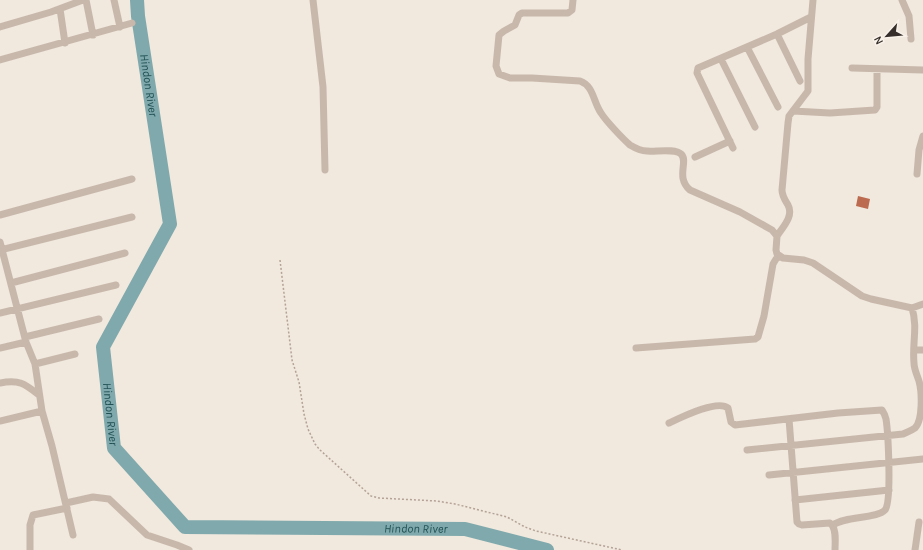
<svg xmlns="http://www.w3.org/2000/svg" width="923" height="550" font-family="Karla,sans-serif">
<style>
.lines{fill:none;stroke-linecap:round;stroke-linejoin:round}
.river{stroke:#7fa9ac;stroke-width:14}
.building{fill:#bd6b50}
.path{stroke:#b4a395;stroke-width:1.5;stroke-dasharray:2 2;stroke-linecap:butt}
.minor{stroke:#c8b8ab;stroke-width:7}
.labels{text-anchor:middle;stroke-width:3.5;stroke-linejoin:round;paint-order:stroke}
.water-label{font-size:12px;font-style:italic;fill:#225155;stroke:#f9f2ea}
</style>
<rect width="100%" height="100%" fill="#f1e8de"/>
<g class="lines">
<path class="river" id="s1" d="M 137,0 L 138,16 L 170,224 L 103,347 L 114,448 L 185,527 L 465,529 L 547,550"/>
</g>
<path class="building" d="M 858,196 L 870,199 L 868,209 L 856,206 Z"/>
<g class="lines">
<path class="path" d="M 280,260 L 292,360 L 299,382 L 304,414 L 308,429 L 315,444 L 320,450 L 371,496 L 379,498 L 437,501 L 455,504 L 507,517 L 525,527 L 536,531 L 622,550"/>
<path class="minor" d="M 86,0 L 93,35
M 114,0 L 120,27
M 313,0 L 323,87 L 325,170
M 573,0 L 572,10 L 568,13 L 522,13 L 519,15 L 515,25 L 504,31 L 499,35 L 496,66 L 499,74 L 510,78 L 532,78 L 580,81 C 594,86 593,102 601,113 C 606,121 623,139 630,145 C 635,148 642,151 647,151 C 655,152 675,148 681,154 C 689,161 675,177 690,190 L 740,212 L 772,230 L 777,236 L 776,250 L 777,254 L 783,258 L 804,260 L 813,263 L 862,296 L 871,299 L 912,308 L 923,304
M 902,0 L 909,16 L 911,39
M 60,9 L 65,43
M 0,27 L 51,12 L 83,0
M 777,34 L 800,81
M 747,47 L 778,107
M 721,59 L 755,127
M 0,60 L 132,23
M 852,68 L 923,70
M 793,111 L 830,113 L 875,110 L 877,107 L 877,70
M 733,148 L 697,73 L 698,68 L 777,34 L 811,17
M 695,157 L 730,141
M 917,174 L 919,150 L 923,136
M 0,215 L 132,179
M 777,236 C 783,227 794,216 788,205 C 785,200 782,196 782,190 L 788,123 L 789,116 L 808,91 L 808,59 L 813,0
M 0,242 L 26,342 L 35,364 L 42,411 L 52,446 L 73,535
M 0,250 L 132,217
M 11,283 L 125,253
M 0,313 L 116,285
M 25,337 L 99,319
M 0,348 L 26,342
M 636,348 L 755,339 L 758,337 L 764,316 L 773,264 L 776,259 L 780,256
M 914,350 L 923,350
M 35,364 L 75,354
M 0,383 C 19,379 25,384 39,395
M 789,419 L 797,522 L 799,524 L 802,525 L 830,523 C 837,528 835,542 835,550
M 0,421 L 42,411
M 669,423 C 680,418 717,399 728,408 L 731,422 L 735,425 L 838,413 L 882,410 C 884,413 885,415 886,419 C 888,432 892,502 885,510 C 877,519 845,516 833,525
M 747,450 L 903,434 C 907,432 911,431 915,428 C 923,420 922,392 919,381 C 917,375 914,369 914,363 C 912,344 918,327 912,308
M 769,475 L 923,459
M 795,500 L 889,490
M 66,503 L 93,497 L 109,499 L 147,535 L 177,545 L 189,550
M 30,550 L 30,525 L 33,515 L 67,508
M 915,550 L 919,522"/>
</g>
<g class="labels">
<g class="water-label">
<text dy="4" stroke="none"><textPath href="#s1" startOffset="86">Hindon River</textPath></text>
<text dy="4" stroke="none"><textPath href="#s1" startOffset="434">Hindon River</textPath></text>
<text dy="4" stroke="none"><textPath href="#s1" startOffset="805">Hindon River</textPath></text>
</g>
</g>
<g transform="translate(887 36) rotate(243)" stroke="#f9f2ea" stroke-width="3" paint-order="stroke">
<path d="M0-3L7 15L0 10L-7 15Z" fill="#362e2a"/>
<text y="-6" font-size="11" font-weight="bold" text-anchor="middle" fill="#362e2a">N</text>
</g>
</svg>
